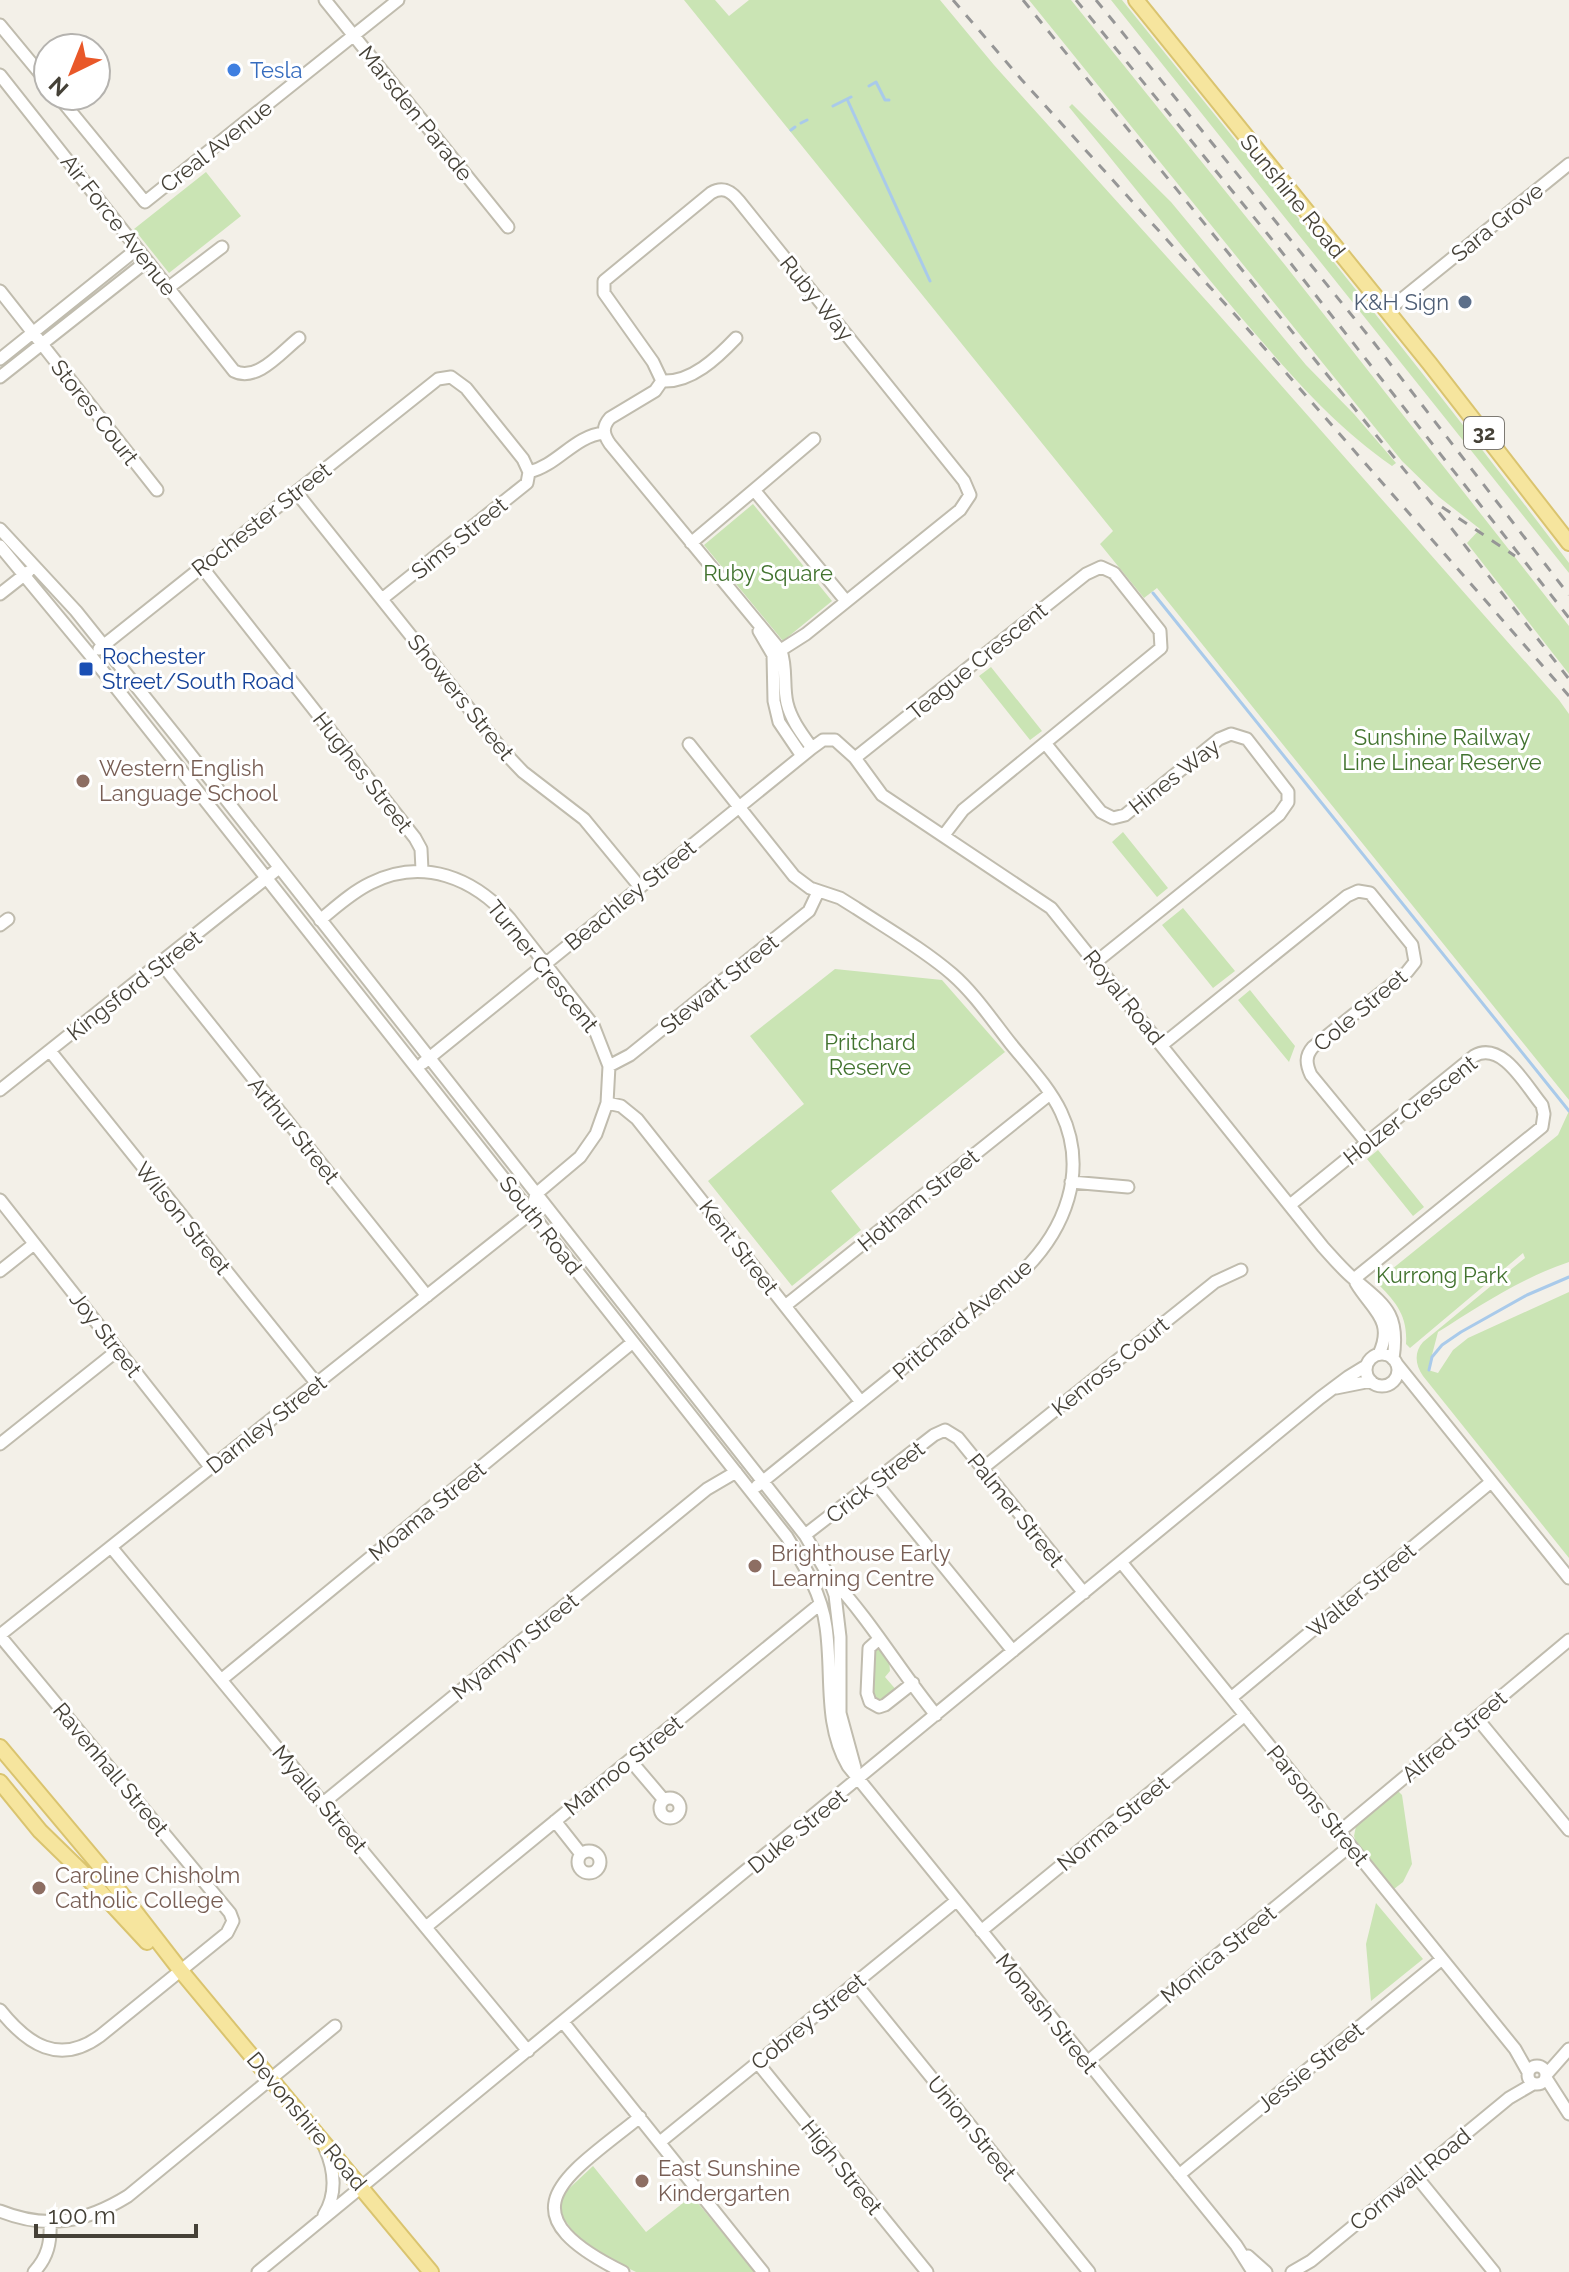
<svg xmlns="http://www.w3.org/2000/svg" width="1569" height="2272" font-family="Raleway,sans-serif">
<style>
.green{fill:#cae4b4}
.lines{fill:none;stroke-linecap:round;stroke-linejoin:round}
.stream{stroke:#a9caea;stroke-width:3}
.minor-casing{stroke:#c0bcae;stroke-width:15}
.major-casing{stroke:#dac46f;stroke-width:18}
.minor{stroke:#fff;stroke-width:11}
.major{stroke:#f6e59e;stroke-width:14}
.rail{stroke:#969696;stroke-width:3;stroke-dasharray:10 10;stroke-linecap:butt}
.shop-dot{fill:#3f7fe0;stroke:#fff;stroke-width:3}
.service-dot{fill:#5c6f8a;stroke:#fff;stroke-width:3}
.transit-dot{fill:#1a4fb4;stroke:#fff;stroke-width:3}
.education-dot{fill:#8d6e63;stroke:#fff;stroke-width:3}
.labels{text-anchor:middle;stroke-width:6;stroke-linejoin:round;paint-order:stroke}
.shield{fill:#fff;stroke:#7d7a73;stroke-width:2}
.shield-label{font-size:20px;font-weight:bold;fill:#454137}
.shop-label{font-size:22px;fill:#366cbe;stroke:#fff;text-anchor:start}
.street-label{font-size:22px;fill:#454137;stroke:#fff}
.service-label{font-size:22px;fill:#4e5e75;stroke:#fff;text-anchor:end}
.park-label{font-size:22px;fill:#42732f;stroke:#fff}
.transit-label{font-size:22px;fill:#164399;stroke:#fff;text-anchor:start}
.education-label{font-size:22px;fill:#785e54;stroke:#fff;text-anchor:start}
</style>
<rect width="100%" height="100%" fill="#f3f0e8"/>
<path class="green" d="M 684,0 L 715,0 L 729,16 L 749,0 L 940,0 L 994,65 L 1212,307 L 1559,700 L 1569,714 L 1569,1100 L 1157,588 L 1144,598 L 1100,544 L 1113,531 Z
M 1029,0 L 1071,0 L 1285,265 L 1569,626 L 1569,674 L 1467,543 L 1480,529 L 1439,497 L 1402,461 Z
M 1111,0 L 1122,0 C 1273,187 1425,372 1569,563 L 1569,573 Z
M 1072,104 L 1171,202 L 1306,365 L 1354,414 L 1396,463 L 1392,466 C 1337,428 1295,380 1252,330 C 1189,257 1130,181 1069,107 Z
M 206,172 L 241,216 L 169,273 L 134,229 Z
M 753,504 L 832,601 L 783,641 L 704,545 Z
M 991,667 L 1042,731 L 1030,740 L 979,676 Z
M 1123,832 L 1168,888 L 1157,897 L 1112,842 Z
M 1183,908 L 1235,971 L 1213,988 L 1162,925 Z
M 835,969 L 942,980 L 1005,1052 L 831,1191 L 861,1230 L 792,1286 L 708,1181 L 804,1104 L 750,1036 Z
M 1250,990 L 1295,1046 L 1289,1062 L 1238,1000 Z
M 1569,1111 L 1569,1262 C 1523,1277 1479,1306 1438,1332 L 1428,1370 L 1438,1373 L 1453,1350 L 1468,1338 L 1569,1292 L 1569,1558 L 1423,1376 C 1415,1365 1414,1352 1423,1342 L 1525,1258 L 1523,1253 L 1410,1348 L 1406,1344 C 1408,1315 1395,1301 1376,1282 L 1558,1135 Z
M 1378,1150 L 1424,1207 L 1413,1216 L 1367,1159 Z
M 878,1647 L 889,1660 L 890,1671 L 885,1677 L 898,1692 L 885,1702 L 876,1701 L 871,1694 L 873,1651 Z
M 1398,1791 L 1402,1795 L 1412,1864 L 1403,1882 L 1394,1889 L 1356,1842 L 1354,1836 L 1356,1826 Z
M 1376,1903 L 1423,1959 L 1371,2001 L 1366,1944 Z
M 593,2166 L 646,2232 L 692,2196 L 755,2272 L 636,2272 L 597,2253 L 576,2236 L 560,2213 L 561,2196 Z"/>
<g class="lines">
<path class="stream" d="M 869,86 L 876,82 L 885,100 L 889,100
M 847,99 L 930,281
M 833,106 L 851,97
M 801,123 L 807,120
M 791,130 L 795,127
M 1153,593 L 1569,1111
M 1429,1370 L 1432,1357 L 1442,1345 L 1461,1332 L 1527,1295 L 1569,1277"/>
<g class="minor-casing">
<path id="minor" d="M 325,0 L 508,227
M 0,25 L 48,83
M 0,75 L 234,371 C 257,383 282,351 299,338
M 58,96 L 145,202 L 398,0
M 168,288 L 222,247
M 0,291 L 157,490
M 1387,311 L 1569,164
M 0,359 L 137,249
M 0,377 L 147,261
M 662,381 C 691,383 717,358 736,338
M 529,472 C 558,465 574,436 604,433
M 754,490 L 814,439
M 296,492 L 503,751 L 523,772 L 584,819 L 640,887
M 0,529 L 76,611 L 180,741 L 805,1535 L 827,1573 L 835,1595 L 840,1637 L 840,1713 L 855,1768
M 691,543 L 754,490 L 846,601
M 0,546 L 91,656 L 787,1537 C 804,1565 822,1595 826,1627 C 833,1675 823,1723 848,1766 L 1236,2245 L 1253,2272
M 201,566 L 415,838 L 421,849 L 422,870
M 0,594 L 28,572
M 382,599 L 527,483 L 529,472
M 759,631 L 773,655 L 774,701 L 779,722 L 802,756
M 99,649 L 438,379 L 451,377 L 466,388 L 523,459 L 529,472
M 773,655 L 806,634 L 960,510 L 970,495 L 964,481 L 739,201 C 731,191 723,186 711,193 L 604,281 L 604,293 L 653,362 L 662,381 L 655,391 L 610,418 C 602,427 603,434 610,444 L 781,651 C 787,668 783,686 787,703 C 791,720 802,734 812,748
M 1045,743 L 1101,812 L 1113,818 L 1125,815 L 1219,739 L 1231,734 L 1247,739 L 1288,792 L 1288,802 L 1279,815 L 1096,962
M 689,744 L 794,876 L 810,888 L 840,898 L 856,908 C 888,929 923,949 952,974 C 974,993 992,1020 1011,1044 C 1028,1065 1049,1087 1061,1112 C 1089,1171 1065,1230 1022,1272 L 757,1486
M 855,758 L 1086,574 L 1101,567 L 1114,573 L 1160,631 L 1161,648 L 963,810 L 944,835
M 0,925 L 8,919
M 161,963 L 427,1296
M 1162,1045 L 1347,896 L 1358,891 L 1370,893 L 1412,945 L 1415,962 L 1407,972 L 1313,1047 C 1305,1056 1306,1064 1311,1075 L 1367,1143
M 50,1051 L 317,1384
M 423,1063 L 812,748 L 823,740 L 835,740 L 855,758 L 882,795 L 1051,908 L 1323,1247 C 1333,1258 1343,1270 1354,1279 C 1386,1306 1400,1314 1393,1359
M 609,1066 L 630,1055 L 809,911 L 818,892
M 0,1090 L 279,868
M 607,1103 L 621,1106 L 637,1119 L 861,1402
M 1071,1182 L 1128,1187
M 0,1200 L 211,1468
M 1290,1205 L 1474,1056 C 1502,1040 1526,1086 1542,1105 L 1544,1114 L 1542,1127 L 1354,1279
M 0,1271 L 34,1244
M 1356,1283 C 1372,1310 1395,1320 1379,1354
M 785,1306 L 1050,1094
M1366 1370a16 16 0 1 1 32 0a16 16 0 1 1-32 0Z
M 1396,1363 L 1569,1578
M 1336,1388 L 1371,1381
M 0,1444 L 118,1350
M 983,1468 L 1215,1282 L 1241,1270
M 875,1482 L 1013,1651
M 805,1535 L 934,1435 L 945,1430 L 958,1438 L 1084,1593
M 111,1547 L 528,2051
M 1121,1562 L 1515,2049 L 1528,2072
M 832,1579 C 871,1621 900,1671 936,1715
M 0,1635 L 531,1213 L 536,1194 L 580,1157 L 596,1134 L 607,1103 L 609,1066 L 593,1025 L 510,919 C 474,878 423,857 371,883 C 352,892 336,907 320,920
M 0,1636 L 230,1913 L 233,1921 L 227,1933 L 100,2036 C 59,2066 27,2044 0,2010
M 878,1640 L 869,1648 L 867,1693 L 870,1702 L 879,1707 L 885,1705 L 913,1683
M 221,1680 L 633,1342
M 1231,1698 L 1491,1482
M 1476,1717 L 1569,1830
M 630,1760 L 664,1800
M660 1808a10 10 0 1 1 20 0a10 10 0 1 1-20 0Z
M 323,1803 L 707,1489 L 736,1472
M 555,1821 L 581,1854
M 1339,1832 L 1569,1640
M578 1862a11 11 0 1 1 22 0a11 11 0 1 1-22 0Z
M 426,1927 L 820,1604
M 981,1931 L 1245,1715
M 855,1983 L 1089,2272
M 563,2022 L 763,2272
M 757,2062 L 927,2272
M 1087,2062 L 1350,1846
M1528 2075a9 9 0 1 1 18 0a9 9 0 1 1-18 0Z
M 1546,2075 L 1569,2049
M 1546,2078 L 1569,2114
M 660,2142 L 956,1901
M 1179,2175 L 1442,1959
M 1416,2176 L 1494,2272
M 0,2211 C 47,2230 86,2222 128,2196 L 335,2026
M 324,2215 C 337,2194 335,2171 325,2148
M 1248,2256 L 1266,2272
M 34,2272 C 48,2257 51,2242 50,2222
M 258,2272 L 1320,1398 L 1348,1377 L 1366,1366
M 623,2272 C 499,2211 567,2176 640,2117
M 1292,2272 L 1311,2261 L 1509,2098 L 1533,2084"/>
</g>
<g class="major-casing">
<path id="major" d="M 1136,0 L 1430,364 L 1569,543
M 0,1747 L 99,1865 L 181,1971 L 431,2272
M 0,1782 L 40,1831 L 81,1871 L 147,1942"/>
</g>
<use href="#minor" class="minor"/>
<use href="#major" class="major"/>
<path class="rail" d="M 953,0 L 1021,79 L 1238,318 L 1569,696
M 1023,0 L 1445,520 L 1569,679
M 1076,0 L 1270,237 L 1569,618
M 1096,0 L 1371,339 L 1569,595
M 1442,507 L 1515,556"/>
</g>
<circle class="shop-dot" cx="234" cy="70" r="8"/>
<circle class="service-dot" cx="1465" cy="302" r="8"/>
<rect class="transit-dot" x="78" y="661" width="16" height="16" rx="4"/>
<g class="education-dot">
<circle cx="83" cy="781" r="8"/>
<circle cx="755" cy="1566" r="8"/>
<circle cx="39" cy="1888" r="8"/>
<circle cx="642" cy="2181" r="8"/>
</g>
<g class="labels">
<rect class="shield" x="1464" y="417" width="40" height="32" rx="6"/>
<g class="shield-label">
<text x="1484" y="440">32</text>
</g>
<g class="shop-label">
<text x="250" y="78">Tesla</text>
</g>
<g class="street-label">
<text transform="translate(416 113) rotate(51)" y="8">Marsden Parade</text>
<text transform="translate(216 146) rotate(-38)" y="8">Creal Avenue</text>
<text transform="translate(1293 196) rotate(51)" y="8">Sunshine Road</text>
<text transform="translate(1497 222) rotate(-39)" y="8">Sara Grove</text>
<text transform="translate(119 225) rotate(52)" y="8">Air Force Avenue</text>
<text transform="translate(817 298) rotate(51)" y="8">Ruby Way</text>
<text transform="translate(95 412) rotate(52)" y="8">Stores Court</text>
<text transform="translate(261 519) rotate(-38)" y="8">Rochester Street</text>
<text transform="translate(459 538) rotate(-39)" y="8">Sims Street</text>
<text transform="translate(977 661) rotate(-39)" y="8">Teague Crescent</text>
<text transform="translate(461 697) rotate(51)" y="8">Showers Street</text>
<text transform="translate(363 772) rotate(52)" y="8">Hughes Street</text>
<text transform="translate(1174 776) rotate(-38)" y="8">Hines Way</text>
<text transform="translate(630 895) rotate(-39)" y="8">Beachley Street</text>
<text transform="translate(543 966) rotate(51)" y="8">Turner Crescent</text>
<text transform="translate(719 984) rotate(-39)" y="8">Stewart Street</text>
<text transform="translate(134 985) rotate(-38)" y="8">Kingsford Street</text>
<text transform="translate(1124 997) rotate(51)" y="8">Royal Road</text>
<text transform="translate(1360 1010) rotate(-40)" y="8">Cole Street</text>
<text transform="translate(1410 1110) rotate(-38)" y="8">Holzer Crescent</text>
<text transform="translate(294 1130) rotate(51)" y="8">Arthur Street</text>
<text transform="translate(918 1200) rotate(-39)" y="8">Hotham Street</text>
<text transform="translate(183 1218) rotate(51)" y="8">Wilson Street</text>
<text transform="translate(541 1225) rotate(52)" y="8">South Road</text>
<text transform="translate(739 1247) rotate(52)" y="8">Kent Street</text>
<text transform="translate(962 1319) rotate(-40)" y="8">Pritchard Avenue</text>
<text transform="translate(106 1334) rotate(52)" y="8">Joy Street</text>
<text transform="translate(1110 1366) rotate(-39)" y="8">Kenross Court</text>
<text transform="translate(266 1424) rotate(-38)" y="8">Darnley Street</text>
<text transform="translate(875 1482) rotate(-38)" y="8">Crick Street</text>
<text transform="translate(1016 1510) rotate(51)" y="8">Palmer Street</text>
<text transform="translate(427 1511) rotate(-39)" y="8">Moama Street</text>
<text transform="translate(1361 1590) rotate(-40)" y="8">Walter Street</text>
<text transform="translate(515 1646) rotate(-39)" y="8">Myamyn Street</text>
<text transform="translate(1454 1736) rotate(-40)" y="8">Alfred Street</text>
<text transform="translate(623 1765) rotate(-39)" y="8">Marnoo Street</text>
<text transform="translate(111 1769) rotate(50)" y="8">Ravenhall Street</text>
<text transform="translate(320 1799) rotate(50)" y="8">Myalla Street</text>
<text transform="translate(1318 1805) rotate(51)" y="8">Parsons Street</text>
<text transform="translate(1113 1823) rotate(-39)" y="8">Norma Street</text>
<text transform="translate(797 1831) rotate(-39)" y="8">Duke Street</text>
<text transform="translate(1218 1954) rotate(-39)" y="8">Monica Street</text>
<text transform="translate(1047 2013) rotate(51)" y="8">Monash Street</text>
<text transform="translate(808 2021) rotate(-39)" y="8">Cobrey Street</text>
<text transform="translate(1310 2067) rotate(-39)" y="8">Jessie Street</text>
<text transform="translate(307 2121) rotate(50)" y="8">Devonshire Road</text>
<text transform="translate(972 2128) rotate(51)" y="8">Union Street</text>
<text transform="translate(842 2167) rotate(51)" y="8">High Street</text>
<text transform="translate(1410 2179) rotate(-39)" y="8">Cornwall Road</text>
</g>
<g class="service-label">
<text x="1449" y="310">K&amp;H Sign</text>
</g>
<g class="park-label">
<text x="768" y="581">Ruby Square</text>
<text x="1442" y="745">Sunshine Railway<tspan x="1442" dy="25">Line Linear Reserve</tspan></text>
<text x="870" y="1050">Pritchard<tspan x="870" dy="25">Reserve</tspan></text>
<text x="1442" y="1283">Kurrong Park</text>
</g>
<g class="transit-label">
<text x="102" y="664">Rochester<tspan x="102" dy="25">Street/South Road</tspan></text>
</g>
<g class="education-label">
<text x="99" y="776">Western English<tspan x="99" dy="25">Language School</tspan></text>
<text x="771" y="1561">Brighthouse Early<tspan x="771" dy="25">Learning Centre</tspan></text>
<text x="55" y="1883">Caroline Chisholm<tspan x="55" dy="25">Catholic College</tspan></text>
<text x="658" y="2176">East Sunshine<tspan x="658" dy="25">Kindergarten</tspan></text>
</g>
</g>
<g transform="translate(72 72) rotate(223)"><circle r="38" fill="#ffffff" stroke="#b5b3af" stroke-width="2"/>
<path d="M0-6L14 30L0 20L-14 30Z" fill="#e95829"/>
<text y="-12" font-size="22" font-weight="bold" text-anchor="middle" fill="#454137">N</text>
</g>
<path d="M36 2224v12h160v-12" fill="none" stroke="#454137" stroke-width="4"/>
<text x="48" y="2224" font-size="24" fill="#454137" stroke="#ffffff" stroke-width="6" paint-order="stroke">100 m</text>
</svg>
